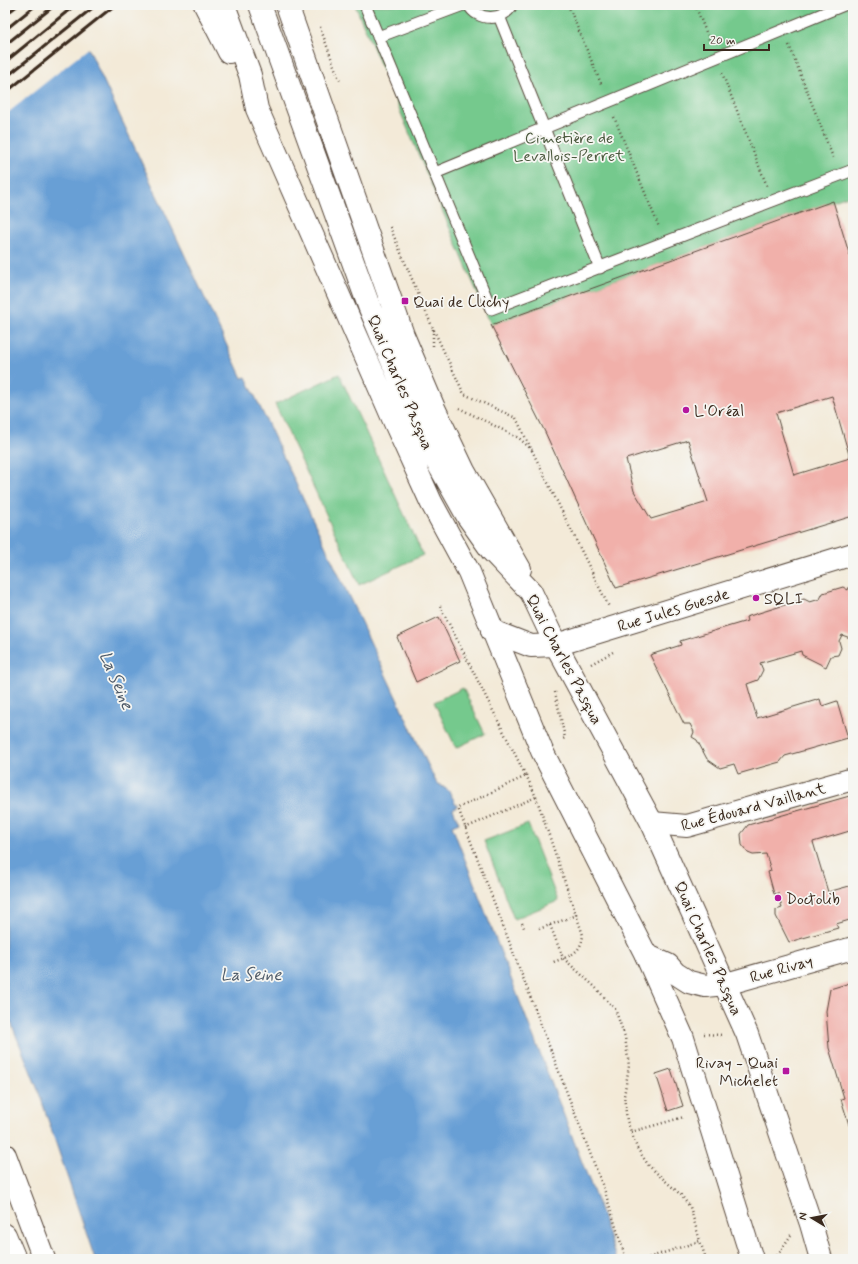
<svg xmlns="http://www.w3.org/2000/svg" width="858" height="1264" font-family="Mynerve,sans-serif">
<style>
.green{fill:#75c98d;stroke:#587a56}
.water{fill:#679fd5;stroke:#51647a}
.pier{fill:#f3ead8}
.building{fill:#f1b0aa;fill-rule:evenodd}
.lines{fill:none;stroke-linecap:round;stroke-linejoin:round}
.service-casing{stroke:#57473a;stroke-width:13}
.minor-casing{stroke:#57473a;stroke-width:24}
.primary-casing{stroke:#57473a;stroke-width:24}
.path{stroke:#57473a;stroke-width:2.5;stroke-dasharray:1 3;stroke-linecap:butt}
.service{stroke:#fff;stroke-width:11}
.minor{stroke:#fff;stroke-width:22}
.primary{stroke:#fff;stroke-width:22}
.rail{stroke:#3b2a1e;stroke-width:3}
.poi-dot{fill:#b5179e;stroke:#f6f6f2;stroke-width:1.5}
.labels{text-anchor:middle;stroke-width:3.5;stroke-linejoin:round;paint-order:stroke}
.park-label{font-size:16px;fill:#4c5a3f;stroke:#f6f6f2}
.poi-label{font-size:16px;fill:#3b2a1e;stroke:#f6f6f2;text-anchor:start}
.street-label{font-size:16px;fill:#3b2a1e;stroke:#f6f6f2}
.water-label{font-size:17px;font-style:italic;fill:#4d5967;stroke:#f6f6f2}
</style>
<rect width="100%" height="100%" fill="#f6f6f2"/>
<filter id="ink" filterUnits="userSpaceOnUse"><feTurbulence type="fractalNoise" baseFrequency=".025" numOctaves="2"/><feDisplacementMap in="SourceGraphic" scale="8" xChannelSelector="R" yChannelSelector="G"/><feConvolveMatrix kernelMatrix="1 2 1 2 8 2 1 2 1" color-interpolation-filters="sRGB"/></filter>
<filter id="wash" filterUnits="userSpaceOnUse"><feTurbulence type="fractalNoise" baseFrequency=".012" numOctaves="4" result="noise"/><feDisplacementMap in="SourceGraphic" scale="16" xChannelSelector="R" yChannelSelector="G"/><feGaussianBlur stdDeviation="0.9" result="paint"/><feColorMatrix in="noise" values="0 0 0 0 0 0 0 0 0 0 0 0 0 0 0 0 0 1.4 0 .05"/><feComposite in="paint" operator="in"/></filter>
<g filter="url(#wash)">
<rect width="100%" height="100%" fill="#f3ead8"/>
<path class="green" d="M 355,5 L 853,5 L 853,194 L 491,325 Z
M 339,374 L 423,555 L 359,585 L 275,404 Z
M 463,688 L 485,734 L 456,748 L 434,702 Z
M 528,824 L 558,901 L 514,919 L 484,841 Z"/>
<path class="water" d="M 5,5 L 85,41 L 242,378 L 246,377 L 436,782 L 449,791 L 457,806 L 453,809 L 459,823 L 452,826 L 599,1206 L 616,1259 L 95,1259 L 38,1090 L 5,1008 Z"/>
<path class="pier" d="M 5,5 L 72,5 L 90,47 L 5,115 Z"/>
<g id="blocks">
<path class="building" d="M 833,201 L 853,266 L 853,516 L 616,588 L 545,432 L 491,325 ZM 832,396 L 850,458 L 794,475 L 776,413 ZM 688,440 L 708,502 L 651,519 L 634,491 L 626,459 Z
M 853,584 L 853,639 L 842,635 L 839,641 L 841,648 L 838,655 L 831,656 L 826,667 L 802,655 L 801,651 L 760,663 L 763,670 L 758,680 L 747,684 L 757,718 L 820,699 L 822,706 L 837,701 L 848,738 L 785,756 L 780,762 L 738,774 L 734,764 L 720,768 L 707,759 L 697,740 L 692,737 L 694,732 L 690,724 L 684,724 L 650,655 L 681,645 L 680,641 L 747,621 L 746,617 L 804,599 L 810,602 L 820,599 L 823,593 L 843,587 L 848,590 L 850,585 Z
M 439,617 L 460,661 L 416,682 L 397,637 Z
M 853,795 L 853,830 L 813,842 L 828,892 L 853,885 L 853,919 L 836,924 L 838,928 L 789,942 L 776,916 L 776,910 L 782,908 L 778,893 L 774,894 L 768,872 L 771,871 L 766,854 L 753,855 L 748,853 L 742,845 L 741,834 L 748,825 Z
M 853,982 L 853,1131 L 850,1128 L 841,1099 L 844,1098 L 829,1048 L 826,1011 L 830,989 Z
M 671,1069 L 683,1106 L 668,1111 L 656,1074 Z"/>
</g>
</g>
<g filter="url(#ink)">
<use href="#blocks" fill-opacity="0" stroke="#57473a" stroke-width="1"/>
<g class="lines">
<g class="service-casing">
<path id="service" d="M 365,5 L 491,309 L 853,170
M 469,5 C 477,21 503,22 512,5
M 499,16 L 600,268
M 378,37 L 463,5
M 435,173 L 844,5"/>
</g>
<g class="minor-casing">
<path id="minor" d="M 492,631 L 531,646 L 556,645 L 853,554
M 652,823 L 687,826 L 853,779
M 646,955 L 668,965 L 675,973 L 689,982 L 705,986 L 726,984 L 853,948"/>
</g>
<g class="primary-casing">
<path id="primary" d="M 205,5 L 229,52
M 224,5 L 250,75 L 257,109 L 395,423 L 431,502 L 469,572 L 542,751 L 646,955 L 683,1038 L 752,1259
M 260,5 L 369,306 L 427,444 L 468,517 L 492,551 L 531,592 L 556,645 L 652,823 L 747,1034 L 811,1224 L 821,1259
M 287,5 L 403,335 L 434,408 L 464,471 L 520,569
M 5,1155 L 44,1259
M 5,1235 L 15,1259"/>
</g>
<path class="path" d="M 568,5 L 602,86
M 695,5 L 710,42
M 320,27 L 340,82
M 789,45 L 834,160
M 722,73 L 767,186
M 614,117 L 659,227
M 390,227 L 431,324 L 464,394 L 516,418 L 609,607
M 433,329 L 433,348
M 459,408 L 519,438 L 532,450
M 440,606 L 526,776 L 458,808 L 605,1192 L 626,1259
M 591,664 L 613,652
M 555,692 L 565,738 L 561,740
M 526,775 L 536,797 L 583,935 C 581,955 568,956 551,963
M 465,828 L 536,797
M 522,923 L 525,930
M 550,925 L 563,958 L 594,986 L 615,1009 L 625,1037 L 629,1066 L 624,1096 L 627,1121 L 637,1148 L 649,1166 L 681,1195 L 690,1207 L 700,1241
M 539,929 L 577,915
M 704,1034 L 723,1035
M 631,1132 L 684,1117
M 645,1259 L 700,1241 L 706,1259
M 775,1259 L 791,1235"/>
<use href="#service" class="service"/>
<use href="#minor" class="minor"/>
<use href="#primary" class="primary"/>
<path class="rail" d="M 5,15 L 18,5
M 5,30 L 36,5
M 5,45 L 55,5
M 5,62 L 75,5
M 5,78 L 96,5
M 5,93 L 115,5"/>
</g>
</g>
<g class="poi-dot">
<rect x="401" y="297" width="8" height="8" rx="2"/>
<circle cx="686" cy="410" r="4"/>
<circle cx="756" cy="598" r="4"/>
<circle cx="778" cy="898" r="4"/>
<rect x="782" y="1067" width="8" height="8" rx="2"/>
</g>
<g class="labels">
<g class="park-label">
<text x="569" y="143">Cimetière de<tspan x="569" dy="18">Levallois-Perret</tspan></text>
</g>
<g class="poi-label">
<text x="413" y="307">Quai de Clichy</text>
<text x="694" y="416">L'Oréal</text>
<text x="764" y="604">SQLI</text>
<text x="786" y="904">Doctolib</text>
<text x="778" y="1068" text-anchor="end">Rivay - Quai<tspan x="778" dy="18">Michelet</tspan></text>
</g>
<g class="street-label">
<text transform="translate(401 382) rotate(67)" y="6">Quai Charles Pasqua</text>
<text transform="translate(673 609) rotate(-17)" y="6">Rue Jules Guesde</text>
<text transform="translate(565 659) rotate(62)" y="6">Quai Charles Pasqua</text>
<text transform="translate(753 806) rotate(-15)" y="6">Rue Édouard Vaillant</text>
<text transform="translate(709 948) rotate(66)" y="6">Quai Charles Pasqua</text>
<text transform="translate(781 968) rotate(-16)" y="6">Rue Rivay</text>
</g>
<g class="water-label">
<text transform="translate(117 680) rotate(67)" y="6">La Seine</text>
<text x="251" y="980">La Seine</text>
</g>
</g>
<rect width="858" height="1264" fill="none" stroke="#f6f6f2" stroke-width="20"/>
<g transform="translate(812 1218) rotate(280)" stroke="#f6f6f2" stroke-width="3" paint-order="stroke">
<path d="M0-3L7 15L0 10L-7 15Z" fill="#3b2a1e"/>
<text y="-6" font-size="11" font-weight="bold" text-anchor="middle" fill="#3b2a1e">N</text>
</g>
<path d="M704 44v6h65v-6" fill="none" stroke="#3b2a1e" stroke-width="2"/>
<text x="710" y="44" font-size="12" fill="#3b2a1e" stroke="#f6f6f2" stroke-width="3" paint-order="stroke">20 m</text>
</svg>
